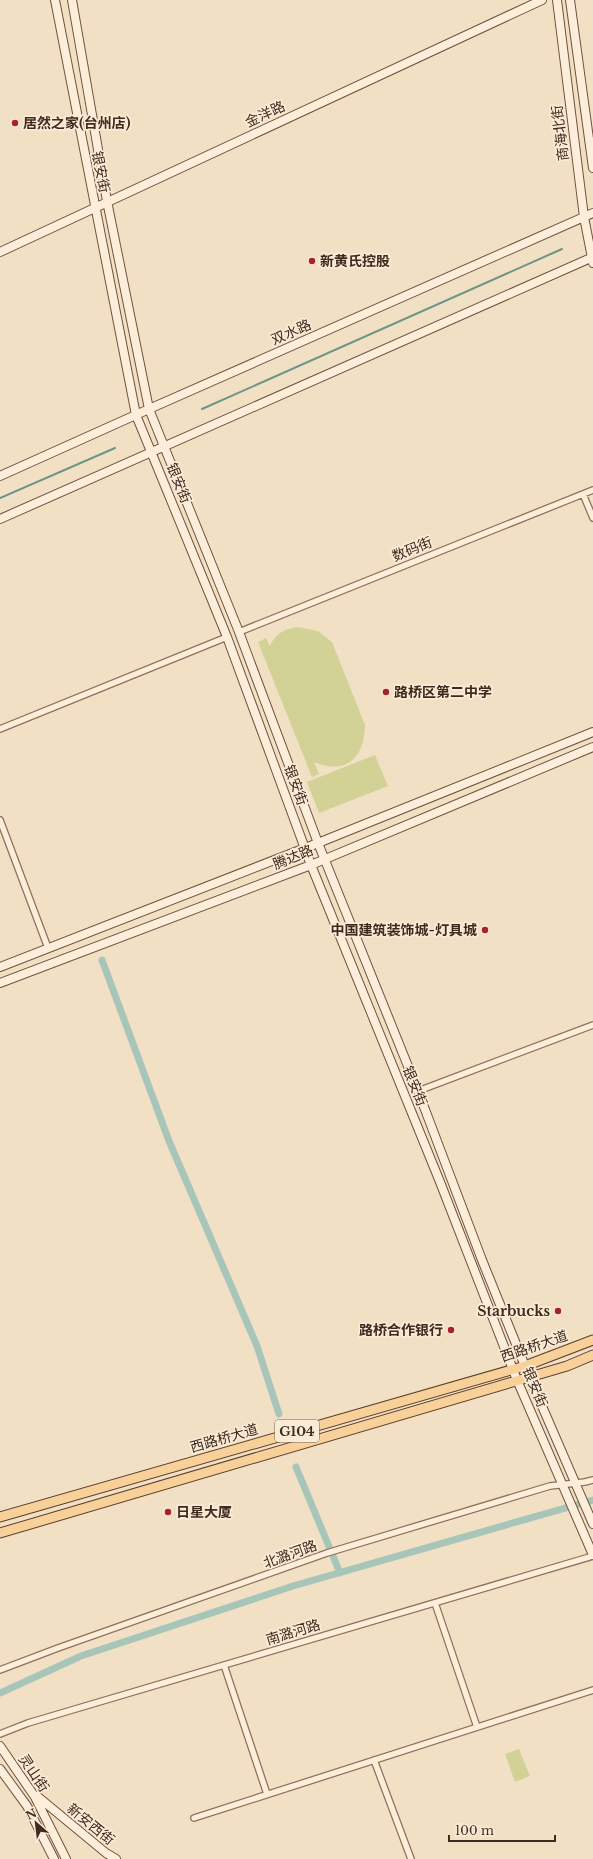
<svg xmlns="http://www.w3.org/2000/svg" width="593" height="1859" font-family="'Libre Baskerville','Noto Sans SC',serif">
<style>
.green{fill:#d2d297}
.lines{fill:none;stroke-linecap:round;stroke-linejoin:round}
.stream{stroke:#6c9587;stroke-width:2}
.canal{stroke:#a7c6b9;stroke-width:7}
.street-casing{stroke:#907059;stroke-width:8}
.secondary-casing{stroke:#72513c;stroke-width:10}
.primary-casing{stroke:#5d3e2d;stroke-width:11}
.street{stroke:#fceeda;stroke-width:5.5}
.secondary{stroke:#fceeda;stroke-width:8}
.primary{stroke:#f8d19a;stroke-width:9}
.poi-dot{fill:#a52232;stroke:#f9ebd6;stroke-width:1.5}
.labels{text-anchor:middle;stroke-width:3.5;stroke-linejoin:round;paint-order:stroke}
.shield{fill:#f9ebd6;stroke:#776455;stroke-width:1}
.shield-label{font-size:13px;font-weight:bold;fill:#3f2a1e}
.street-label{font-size:14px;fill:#3f2a1e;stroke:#f9ebd6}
.poi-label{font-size:14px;font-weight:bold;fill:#3f2a1e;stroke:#f9ebd6;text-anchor:start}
</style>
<rect width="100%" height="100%" fill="#f2e0c5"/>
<path class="green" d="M 298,627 L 318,631 L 332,642 L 365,725 C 365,757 346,776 314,762 L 319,774 L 312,777 L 258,642 L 266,638 L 270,646 C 277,632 283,630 298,627 Z
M 375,755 L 388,786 L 319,813 L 307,782 Z
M 519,1749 L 530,1776 L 515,1782 L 505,1754 Z"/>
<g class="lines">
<path class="stream" d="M 202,409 L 562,249
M 0,498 L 115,448"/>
<path class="canal" d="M 102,960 L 169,1141 L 257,1346 L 279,1414
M 296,1467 L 340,1573
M 0,1693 L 81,1656 L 293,1586 L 593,1500"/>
<g class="street-casing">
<path id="street" d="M 583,494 L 593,518
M 239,632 L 593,490
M 0,729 L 227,637
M 0,820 L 48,948
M 418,1091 L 593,1025
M 435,1603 L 477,1727
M 224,1665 L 267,1794
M 0,1670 L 58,1648 L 327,1553 L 550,1486 L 585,1482 L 593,1480
M 0,1734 L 28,1723 L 593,1556
M 374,1760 L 411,1859
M 194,1818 L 593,1690"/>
</g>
<g class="secondary-casing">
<path id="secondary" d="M 55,0 L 136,415 L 227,637 L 311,865 L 440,1182 L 517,1380 L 593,1555
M 72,0 L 107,201 L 149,409 L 239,632 L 318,843 L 418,1091 L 482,1260 L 529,1376 L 593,1524
M 557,0 L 584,217 L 593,263
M 570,0 L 593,168
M 0,252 L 542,0
M 0,476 L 149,409 L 593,213
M 0,519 L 593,257
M 0,967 L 318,843 L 593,732
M 0,983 L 311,865 L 593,747
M 0,1746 L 35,1797 L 66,1859
M 0,1769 L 27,1806 L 54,1859
M 37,1796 L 106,1853 L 116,1859"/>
</g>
<g class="primary-casing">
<path id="primary" d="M 0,1517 L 525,1366 L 593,1340
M 0,1533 L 567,1366 L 593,1355"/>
</g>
<use href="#street" class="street"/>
<use href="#secondary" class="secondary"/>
<use href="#primary" class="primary"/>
</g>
<g class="poi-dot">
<circle cx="15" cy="123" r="4"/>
<circle cx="312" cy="261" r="4"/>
<circle cx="386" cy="692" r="4"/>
<circle cx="485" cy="930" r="4"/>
<circle cx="558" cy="1311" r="4"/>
<circle cx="451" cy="1330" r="4"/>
<circle cx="168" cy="1512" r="4"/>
</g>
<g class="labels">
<rect class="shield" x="275" y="1420" width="44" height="22" rx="3"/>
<g class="shield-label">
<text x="297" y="1436">G104</text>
</g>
<g class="street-label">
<text transform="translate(265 114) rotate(-25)" y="5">金洋路</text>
<text transform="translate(560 133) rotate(-97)" y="5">商海北街</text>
<text transform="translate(101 172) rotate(79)" y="5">银安街</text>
<text transform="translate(291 332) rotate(-24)" y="5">双水路</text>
<text transform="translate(179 483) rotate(68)" y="5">银安街</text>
<text transform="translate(412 549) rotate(-22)" y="5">数码街</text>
<text transform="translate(296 785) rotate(70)" y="5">银安街</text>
<text transform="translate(293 857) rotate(-22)" y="5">腾达路</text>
<text transform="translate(415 1086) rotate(68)" y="5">银安街</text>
<text transform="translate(534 1346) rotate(-19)" y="5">西路桥大道</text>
<text transform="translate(535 1387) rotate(67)" y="5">银安街</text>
<text transform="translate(224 1438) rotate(-16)" y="5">西路桥大道</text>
<text transform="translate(290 1554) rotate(-20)" y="5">北潞河路</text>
<text transform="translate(293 1632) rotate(-17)" y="5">南潞河路</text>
<text transform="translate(34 1773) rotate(56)" y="5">灵山街</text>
<text transform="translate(91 1824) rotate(39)" y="5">新安西街</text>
</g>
<g class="poi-label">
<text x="23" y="128">居然之家(台州店)</text>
<text x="320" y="266">新黄氏控股</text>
<text x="394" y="697">路桥区第二中学</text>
<text x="477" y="935" text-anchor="end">中国建筑装饰城-灯具城</text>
<text x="550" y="1316" text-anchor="end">Starbucks</text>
<text x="443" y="1335" text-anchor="end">路桥合作银行</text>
<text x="176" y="1517">日星大厦</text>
</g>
</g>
<g transform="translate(36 1823) rotate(332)" stroke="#f9ebd6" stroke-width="3" paint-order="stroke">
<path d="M0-3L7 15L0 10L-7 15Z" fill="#3f2a1e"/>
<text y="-6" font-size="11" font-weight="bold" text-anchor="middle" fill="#3f2a1e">N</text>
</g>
<path d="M449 1835v6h106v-6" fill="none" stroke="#3f2a1e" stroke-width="2"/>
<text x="455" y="1835" font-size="12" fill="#3f2a1e" stroke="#f9ebd6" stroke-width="3" paint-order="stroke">100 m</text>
</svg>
